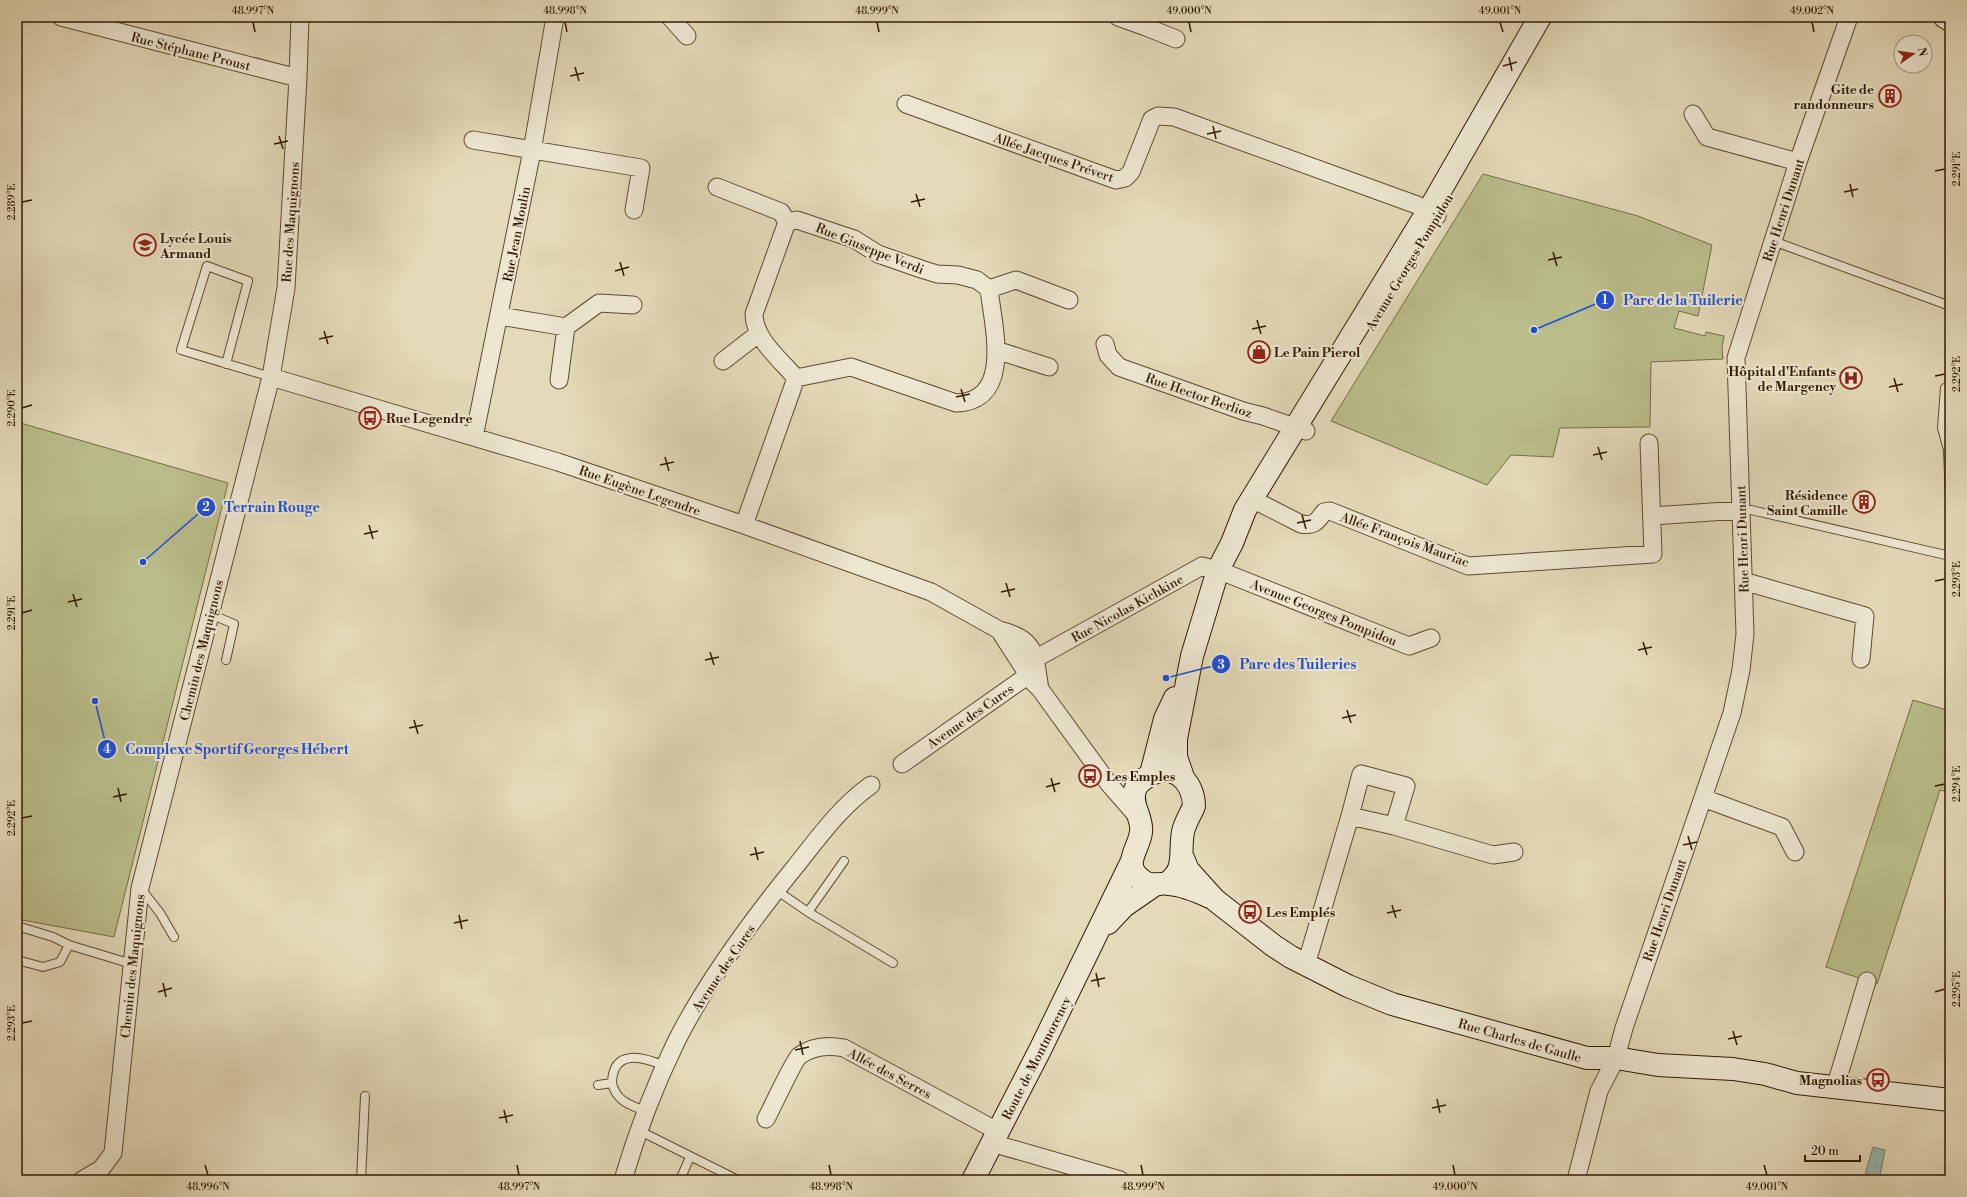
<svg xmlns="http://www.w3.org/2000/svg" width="1967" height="1197" font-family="'Libre Bodoni',serif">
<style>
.park{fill:#babe8b;stroke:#766c46}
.water{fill:url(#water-ripples);stroke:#6e7a6c}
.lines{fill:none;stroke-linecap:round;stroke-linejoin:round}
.lane-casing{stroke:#5f492e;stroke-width:10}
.street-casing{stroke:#5f492e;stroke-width:19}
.secondary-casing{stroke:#331900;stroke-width:24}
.lane{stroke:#ede7d2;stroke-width:8}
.street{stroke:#ede7d2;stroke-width:17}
.secondary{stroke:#ede7d2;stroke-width:22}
.ticks{fill:none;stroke:#331900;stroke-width:1.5}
.labels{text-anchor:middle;stroke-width:4;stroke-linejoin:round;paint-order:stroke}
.street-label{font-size:13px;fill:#331900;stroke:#ede7d2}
.poi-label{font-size:13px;font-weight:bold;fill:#331900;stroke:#ede7d2;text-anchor:start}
.leader{fill:none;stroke:#1d4ed8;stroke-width:1.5}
.callout-dot{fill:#1d4ed8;stroke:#ede7d2;stroke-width:1.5}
.mark-label{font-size:12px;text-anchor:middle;font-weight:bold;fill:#fff}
.callout-label{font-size:14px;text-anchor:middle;font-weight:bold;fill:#1d4ed8;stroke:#ede7d2;stroke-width:4;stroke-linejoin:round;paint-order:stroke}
.neatline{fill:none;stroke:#331900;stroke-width:1.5}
.ticks-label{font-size:10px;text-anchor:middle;fill:#331900}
</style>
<defs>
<pattern id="water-ripples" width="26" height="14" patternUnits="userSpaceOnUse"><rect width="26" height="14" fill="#96bab4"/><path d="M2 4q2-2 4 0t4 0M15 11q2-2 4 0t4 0" fill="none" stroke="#829f99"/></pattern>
</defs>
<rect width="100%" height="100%" fill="#e4dab9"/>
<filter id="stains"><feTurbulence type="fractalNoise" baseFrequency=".005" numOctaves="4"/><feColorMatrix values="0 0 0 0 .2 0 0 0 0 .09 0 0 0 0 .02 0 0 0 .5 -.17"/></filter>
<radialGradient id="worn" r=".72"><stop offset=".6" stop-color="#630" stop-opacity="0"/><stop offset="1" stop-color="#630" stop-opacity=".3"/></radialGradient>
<path class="park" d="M 1483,174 L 1638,216 L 1712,245 L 1698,316 L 1679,311 L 1674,328 L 1705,336 L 1706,332 L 1724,336 L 1722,348 L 1723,359 L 1651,362 L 1650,427 L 1560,428 L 1553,457 L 1511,455 L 1487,485 L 1331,421 Z
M 17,422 L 228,483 L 114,937 L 17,919 Z
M 1913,700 L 1950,711 L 1950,793 L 1940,790 L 1877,984 L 1826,967 Z"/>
<path class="water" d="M 1873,1147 L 1885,1150 L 1879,1180 L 1864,1178 Z"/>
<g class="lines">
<g class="lane-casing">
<path id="lane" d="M 1773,241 L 1950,306
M 226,364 L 248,281 L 207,266 L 181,350 L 271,377
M 1945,388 L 1942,428 L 1948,450 L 1950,500
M 1741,510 L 1751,510 L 1950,556
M 210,614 L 234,624 L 226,660
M 142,890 L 160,913 L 174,937
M 776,890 L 808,912 L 893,963
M 808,912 L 844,861
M 17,926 L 53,937 L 69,945
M 17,960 L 43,967 L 60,962 L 69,945 L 132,964
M 612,1083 C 613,1048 643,1057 665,1066
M 598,1085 L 612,1083 C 616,1101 630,1105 645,1111
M 638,1130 L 738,1180
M 361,1180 L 365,1096
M 394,1180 L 395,1180
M 680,1180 L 690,1157"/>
</g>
<g class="street-casing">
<path id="street" d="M 61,17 L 298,78
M 670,17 L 687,36
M 1118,17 L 1146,27 L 1150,17
M 1146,27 L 1176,39
M 906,104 L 1116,180 L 1125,178 L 1131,172 L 1152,119 L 1158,116 L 1174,117 L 1417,205 L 1437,216
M 1693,114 L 1707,137 L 1798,162
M 473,140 L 641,168 L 634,210
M 717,187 L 781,212 L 787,222
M 797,220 L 854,239 L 878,254 L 921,269 L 937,274 L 958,275 L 977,280 L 989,289 C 993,326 1014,401 956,403 L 851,367 L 796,378 C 780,359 754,339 754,314 L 787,222 Z
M 989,289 L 1016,280 L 1069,300
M 499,316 L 566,327
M 1105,344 L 1108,355 L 1119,367 L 1243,411 L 1263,416 L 1306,431
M 996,350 L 1049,367
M 723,361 L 758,334
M 271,377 L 558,462 L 744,525 L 931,592 L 999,630 C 1038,639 1034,656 1040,689
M 559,380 L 566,327 L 599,303 L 633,305
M 474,437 L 532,151 L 555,17
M 1252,499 L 1301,524 C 1314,526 1317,522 1324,512 L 1330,511 L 1468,566 L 1653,554 L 1649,443
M 1652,516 L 1741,510
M 744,525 L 796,378
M 1743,581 L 1865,616 L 1861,659
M 999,630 L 1032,681 L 1040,689 L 1109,784 L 1137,816
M 1036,655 L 1042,655 L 1202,566 L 1218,570 L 1409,646 L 1431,638
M 902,764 L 1037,669
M 1703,798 L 1782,827 L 1795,852
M 1350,816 L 1361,774 L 1406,786 L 1394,826
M 1306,965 L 1350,816 L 1394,826 L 1493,855 L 1514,852
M 1835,1088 L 1867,981
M 766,1119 C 771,1110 794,1060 799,1056 C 812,1046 829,1045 844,1048 L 999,1132
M 992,1143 L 1120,1180
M 82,1180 L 101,1169 L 113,1153 L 140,888 L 271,377 L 286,288 L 298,78 L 300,17
M 623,1180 C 637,1132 654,1087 676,1042 C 707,980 752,920 795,867 C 819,837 840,807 871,785
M 1576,1180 L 1599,1091 L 1616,1058 L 1624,1028 L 1732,713 L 1741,670 L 1745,634 L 1736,358 L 1798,162 L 1849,17"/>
</g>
<g class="secondary-casing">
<path id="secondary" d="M 1945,17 L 1950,20
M 1151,774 L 1165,719 L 1175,698
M 1183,777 L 1176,757 L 1176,739 L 1192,656 L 1218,570 L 1232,543 L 1245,510 L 1436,198 L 1540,17
M 1183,858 L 1188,870 L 1215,900 L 1274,946 L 1291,957 L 1348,986 L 1392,1004 L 1587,1058 L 1616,1058 L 1658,1065 L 1733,1069 L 1765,1074 L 1797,1083 L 1950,1100
M 1167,883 C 1187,870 1179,852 1183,832 C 1185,822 1191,814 1194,806 C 1194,781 1171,759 1147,777 C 1142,780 1137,784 1135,790 C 1130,806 1143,817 1141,832 C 1139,850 1120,865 1143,881 C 1152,888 1160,882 1169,884 C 1183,885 1197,891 1210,897
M 1108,923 L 1124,906 L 1153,886
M 973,1180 L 1040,1050 L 1131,863"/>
</g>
<use href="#lane" class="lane"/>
<use href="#street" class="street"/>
<use href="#secondary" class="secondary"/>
</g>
<path class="ticks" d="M 253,22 L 255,32M 565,22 L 567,32M 877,22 L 879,32M 1189,22 L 1191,32M 1500,22 L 1503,32M 1812,22 L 1814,32M 1509,57 L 1512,71M 1503,66 L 1517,62M 575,67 L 579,81M 570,76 L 584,73M 1213,126 L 1216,139M 1207,134 L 1221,131M 279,136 L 283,149M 274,144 L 288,141M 1935,171 L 1945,169M 1850,184 L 1853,197M 1844,192 L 1858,189M 916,194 L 920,207M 22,202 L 32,200M 911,202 L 925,199M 1553,252 L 1557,266M 1548,260 L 1562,257M 620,262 L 624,276M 615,271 L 629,267M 1257,320 L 1261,334M 1252,329 L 1266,326M 324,331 L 328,344M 319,339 L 333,336M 1935,376 L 1945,374M 1894,378 L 1898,392M 1889,387 L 1903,384M 961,389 L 965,402M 956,397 L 970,394M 22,408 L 32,405M 1598,447 L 1602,460M 1593,455 L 1607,452M 665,457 L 669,471M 660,465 L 674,462M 1302,515 L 1306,529M 1297,523 L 1311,520M 369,525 L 373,539M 364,534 L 378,531M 1935,581 L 1945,579M 1006,583 L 1010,597M 1001,592 L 1015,589M 73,594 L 77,607M 68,602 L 82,599M 22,613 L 32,610M 1643,642 L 1647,655M 1638,650 L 1652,647M 710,652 L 714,665M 705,660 L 719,657M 1347,710 L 1351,723M 1342,718 L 1356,715M 414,720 L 418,734M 409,728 L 423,725M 1051,778 L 1055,792M 1935,786 L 1945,784M 1046,787 L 1060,783M 118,788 L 121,802M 113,797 L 127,794M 22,818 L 32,816M 1688,836 L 1692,850M 1683,845 L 1697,842M 755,847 L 758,860M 750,855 L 764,852M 1392,905 L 1396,918M 1387,913 L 1401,910M 459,915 L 462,929M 454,923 L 468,920M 1096,973 L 1099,987M 1091,981 L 1105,978M 163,983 L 166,997M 158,992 L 172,988M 1935,992 L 1945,989M 22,1023 L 32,1021M 1733,1031 L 1737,1045M 1728,1039 L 1742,1036M 800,1041 L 803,1055M 795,1050 L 809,1047M 1437,1099 L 1440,1113M 1432,1108 L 1446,1105M 504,1110 L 507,1123M 499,1118 L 513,1115M 205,1165 L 208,1175M 517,1165 L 519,1175M 829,1165 L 831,1175M 1141,1165 L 1143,1175M 1453,1165 L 1455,1175M 1764,1165 L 1767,1175"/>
<defs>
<g id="building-ring" transform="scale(1.15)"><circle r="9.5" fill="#ede7d2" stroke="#8f2418" stroke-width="1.5"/><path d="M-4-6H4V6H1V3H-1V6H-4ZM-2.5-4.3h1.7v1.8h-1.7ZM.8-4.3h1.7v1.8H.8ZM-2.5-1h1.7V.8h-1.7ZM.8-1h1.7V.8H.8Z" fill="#8f2418"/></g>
<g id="school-ring" transform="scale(1.15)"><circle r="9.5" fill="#ede7d2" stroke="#8f2418" stroke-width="1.5"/><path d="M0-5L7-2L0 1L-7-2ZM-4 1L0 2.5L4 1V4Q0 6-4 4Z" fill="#8f2418"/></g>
<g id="shop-ring" transform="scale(1.15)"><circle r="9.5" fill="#ede7d2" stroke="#8f2418" stroke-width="1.5"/><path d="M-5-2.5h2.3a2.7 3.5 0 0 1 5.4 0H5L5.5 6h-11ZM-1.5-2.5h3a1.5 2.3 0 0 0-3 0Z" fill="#8f2418"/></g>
<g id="hospital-ring" transform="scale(1.15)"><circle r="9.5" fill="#ede7d2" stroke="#8f2418" stroke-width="1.5"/><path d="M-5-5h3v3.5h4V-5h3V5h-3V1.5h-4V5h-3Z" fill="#8f2418"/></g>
<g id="bus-ring" transform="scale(1.15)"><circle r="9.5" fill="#ede7d2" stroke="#8f2418" stroke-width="1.5"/><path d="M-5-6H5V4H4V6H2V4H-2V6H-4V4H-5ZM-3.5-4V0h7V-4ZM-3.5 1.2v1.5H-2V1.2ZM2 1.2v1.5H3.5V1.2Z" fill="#8f2418"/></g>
</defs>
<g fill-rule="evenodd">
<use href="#building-ring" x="1890" y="96"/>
<use href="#school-ring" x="145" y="245"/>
<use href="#shop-ring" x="1259" y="352"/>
<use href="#hospital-ring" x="1851" y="378"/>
<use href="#bus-ring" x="370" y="418"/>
<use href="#building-ring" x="1864" y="502"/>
<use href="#bus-ring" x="1090" y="776"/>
<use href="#bus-ring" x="1250" y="912"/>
<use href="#bus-ring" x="1878" y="1080"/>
</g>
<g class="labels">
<g class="street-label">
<text transform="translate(191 51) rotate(14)" y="5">Rue Stéphane Proust</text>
<text transform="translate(1054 157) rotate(19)" y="5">Allée Jacques Prévert</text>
<text transform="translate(1783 210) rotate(-72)" y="5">Rue Henri Dunant</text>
<text transform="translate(290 222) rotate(-86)" y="5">Rue des Maquignons</text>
<text transform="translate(516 234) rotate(-79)" y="5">Rue Jean Moulin</text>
<text transform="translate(870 248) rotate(22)" y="5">Rue Giuseppe Verdi</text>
<text transform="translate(1409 262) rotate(-59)" y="5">Avenue Georges Pompidou</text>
<text transform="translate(1199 395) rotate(19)" y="5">Rue Hector Berlioz</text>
<text transform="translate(640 490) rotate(19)" y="5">Rue Eugène Legendre</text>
<text transform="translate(1405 539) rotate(20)" y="5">Allée François Mauriac</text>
<text transform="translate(1742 539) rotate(-92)" y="5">Rue Henri Dunant</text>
<text transform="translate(1127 608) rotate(-29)" y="5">Rue Nicolas Kichkine</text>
<text transform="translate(1324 612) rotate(22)" y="5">Avenue Georges Pompidou</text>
<text transform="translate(201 650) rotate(-76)" y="5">Chemin des Maquignons</text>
<text transform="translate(970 716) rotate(-35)" y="5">Avenue des Cures</text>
<text transform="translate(1664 910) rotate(-71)" y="5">Rue Henri Dunant</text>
<text transform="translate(132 966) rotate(-84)" y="5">Chemin des Maquignons</text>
<text transform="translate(723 968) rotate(-56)" y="5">Avenue des Cures</text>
<text transform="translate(1520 1040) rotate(16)" y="5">Rue Charles de Gaulle</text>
<text transform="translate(1036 1058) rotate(-63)" y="5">Route de Montmorency</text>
<text transform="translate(890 1073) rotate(28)" y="5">Allée des Serres</text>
</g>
<g class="poi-label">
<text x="1874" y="94" text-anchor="end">Gite de<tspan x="1874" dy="15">randonneurs</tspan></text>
<text x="160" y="243">Lycée Louis<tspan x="160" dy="15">Armand</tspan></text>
<text x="1274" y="357">Le Pain Pierol</text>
<text x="1836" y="376" text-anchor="end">Hôpital d'Enfants<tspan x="1836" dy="15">de Margency</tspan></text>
<text x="386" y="423">Rue Legendre</text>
<text x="1848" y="500" text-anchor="end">Résidence<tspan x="1848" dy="15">Saint Camille</tspan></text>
<text x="1106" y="781">Les Emples</text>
<text x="1266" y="917">Les Emplés</text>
<text x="1862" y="1085" text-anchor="end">Magnolias</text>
</g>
</g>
<path class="leader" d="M1534 330L1605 300M143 562L206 507M1166 678L1221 664M95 701L107 749"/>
<g class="callout-dot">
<circle cx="1534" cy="330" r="4"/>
<circle cx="143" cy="562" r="4"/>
<circle cx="1166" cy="678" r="4"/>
<circle cx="95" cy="701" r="4"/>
<circle cx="1605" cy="300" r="10"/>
<circle cx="206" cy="507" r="10"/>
<circle cx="1221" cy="664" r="10"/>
<circle cx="107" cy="749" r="10"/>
</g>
<g class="mark-label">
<text x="1605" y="304">1</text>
<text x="206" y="511">2</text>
<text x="1221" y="669">3</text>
<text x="107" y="753">4</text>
</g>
<g class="callout-label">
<text x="1683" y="305">Parc de la Tuilerie</text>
<text x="272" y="512">Terrain Rouge</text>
<text x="1298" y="669">Parc des Tuileries</text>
<text x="237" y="754">Complexe Sportif Georges Hébert</text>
</g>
<rect width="1967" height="1197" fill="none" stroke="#e4dab9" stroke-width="44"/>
<g transform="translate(1913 54) rotate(77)"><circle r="19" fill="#ede7d2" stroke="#a3957e"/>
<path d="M0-3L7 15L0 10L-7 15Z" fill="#8f2418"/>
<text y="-6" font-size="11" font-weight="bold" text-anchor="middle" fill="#331900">N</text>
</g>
<path d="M1805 1155v6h55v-6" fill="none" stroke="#331900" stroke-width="2"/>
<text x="1811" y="1155" font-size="12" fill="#331900" stroke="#ede7d2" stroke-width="3" paint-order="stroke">20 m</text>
<rect x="22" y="22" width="1923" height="1153" class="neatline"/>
<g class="ticks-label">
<text x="253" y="14">48.997°N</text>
<text x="565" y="14">48.998°N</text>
<text x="877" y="14">48.999°N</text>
<text x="1189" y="14">49.000°N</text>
<text x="1500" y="14">49.001°N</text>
<text x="1812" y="14">49.002°N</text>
<text transform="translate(1956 169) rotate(-90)" y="4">2.291°E</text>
<text transform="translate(11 202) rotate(-90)" y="4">2.289°E</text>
<text transform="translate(1956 374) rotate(-90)" y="4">2.292°E</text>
<text transform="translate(11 408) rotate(-90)" y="4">2.290°E</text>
<text transform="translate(1956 579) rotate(-90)" y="4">2.293°E</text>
<text transform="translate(11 613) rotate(-90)" y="4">2.291°E</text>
<text transform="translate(1956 784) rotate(-90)" y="4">2.294°E</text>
<text transform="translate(11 818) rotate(-90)" y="4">2.292°E</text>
<text transform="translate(1956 989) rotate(-90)" y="4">2.295°E</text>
<text transform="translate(11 1023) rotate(-90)" y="4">2.293°E</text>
<text x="208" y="1190">48.996°N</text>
<text x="519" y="1190">48.997°N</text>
<text x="831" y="1190">48.998°N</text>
<text x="1143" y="1190">48.999°N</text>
<text x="1455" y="1190">49.000°N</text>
<text x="1767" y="1190">49.001°N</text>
</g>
<rect width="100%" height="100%" filter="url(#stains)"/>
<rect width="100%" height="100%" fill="url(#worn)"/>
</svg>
